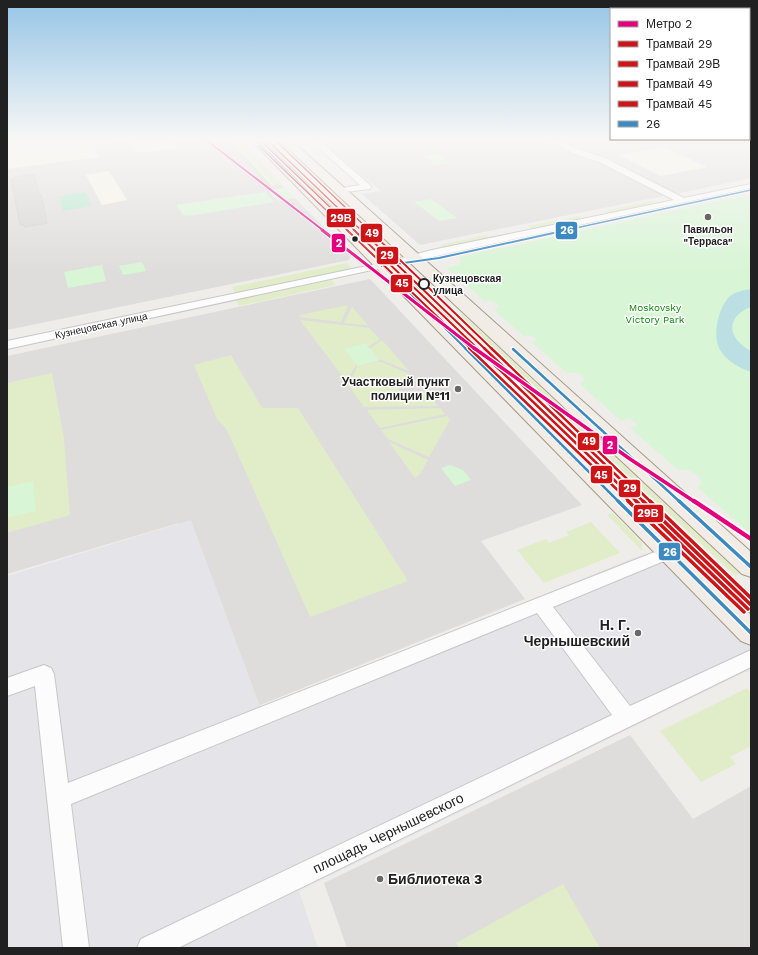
<svg xmlns="http://www.w3.org/2000/svg" width="758" height="955" font-family="'Work Sans',sans-serif">
<style>
.residential{fill:#dedddb}
.education{fill:#f8f5e6}
.grass{fill:#e0edc8}
.forest{fill:#cddfbe}
.park{fill:#d8f5d5}
.pitch{fill:#b3e8cc}
.parking{fill:#dfdedd}
.plaza{fill:#e4e4e9}
.water{fill:#bcdfe4}
.building{fill:#d8d5d2;stroke:#d2cecb}
.lines{fill:none;stroke-linecap:round;stroke-linejoin:round}
.street-casing{stroke:#c8c7c6;stroke-width:2}
.primary-casing{stroke:#a69885;stroke-width:2}
.street{fill:#fdfcfc;fill-rule:evenodd}
.primary{fill:#f2ece6;fill-rule:evenodd}
.bus-1-far3-casing{stroke:#fff;stroke-width:3}
.bus-1-far2-casing{stroke:#fff;stroke-width:4}
.bus-1-far1-casing{stroke:#fff;stroke-width:5}
.bus-1-casing{stroke:#fff;stroke-width:6}
.bus-1-far3{stroke:#3d8ac2;stroke-width:1.5}
.bus-1-far2{stroke:#3d8ac2;stroke-width:2}
.bus-1-far1{stroke:#3d8ac2;stroke-width:2.5}
.bus-1{stroke:#3d8ac2;stroke-width:3.5}
.tram-1-far3-casing{stroke:#fff;stroke-width:3}
.tram-1-far2-casing{stroke:#fff;stroke-width:4}
.tram-1-far1-casing{stroke:#fff;stroke-width:5}
.tram-1-casing{stroke:#fff;stroke-width:6}
.tram-2-far3-casing{stroke:#fff;stroke-width:3}
.tram-2-far2-casing{stroke:#fff;stroke-width:4}
.tram-2-far1-casing{stroke:#fff;stroke-width:5}
.tram-2-casing{stroke:#fff;stroke-width:6}
.tram-3-far3-casing{stroke:#fff;stroke-width:3}
.tram-3-far2-casing{stroke:#fff;stroke-width:4}
.tram-3-far1-casing{stroke:#fff;stroke-width:5}
.tram-3-casing{stroke:#fff;stroke-width:6}
.tram-4-far3-casing{stroke:#fff;stroke-width:3}
.tram-4-far2-casing{stroke:#fff;stroke-width:4}
.tram-4-far1-casing{stroke:#fff;stroke-width:5}
.tram-4-casing{stroke:#fff;stroke-width:6}
.tram-1-far3{stroke:#ce1417;stroke-width:1.5}
.tram-1-far2{stroke:#ce1417;stroke-width:2}
.tram-1-far1{stroke:#ce1417;stroke-width:2.5}
.tram-1{stroke:#ce1417;stroke-width:3.5}
.tram-2-far3{stroke:#ce1417;stroke-width:1.5}
.tram-2-far2{stroke:#ce1417;stroke-width:2}
.tram-2-far1{stroke:#ce1417;stroke-width:2.5}
.tram-2{stroke:#ce1417;stroke-width:3.5}
.tram-3-far3{stroke:#ce1417;stroke-width:1.5}
.tram-3-far2{stroke:#ce1417;stroke-width:2}
.tram-3-far1{stroke:#ce1417;stroke-width:2.5}
.tram-3{stroke:#ce1417;stroke-width:3.5}
.tram-4-far3{stroke:#ce1417;stroke-width:1.5}
.tram-4-far2{stroke:#ce1417;stroke-width:2}
.tram-4-far1{stroke:#ce1417;stroke-width:2.5}
.tram-4{stroke:#ce1417;stroke-width:3.5}
.metro-1-far3-casing{stroke:#fff;stroke-width:3.5}
.metro-1-far2-casing{stroke:#fff;stroke-width:5}
.metro-1-far1-casing{stroke:#fff;stroke-width:6}
.metro-1-casing{stroke:#fff;stroke-width:8}
.metro-1-far3{stroke:#e5007d;stroke-width:2}
.metro-1-far2{stroke:#e5007d;stroke-width:3}
.metro-1-far1{stroke:#e5007d;stroke-width:3.5}
.metro-1{stroke:#e5007d;stroke-width:4.5}
.poi-dot{fill:#696867;stroke:#fff;stroke-width:1.5}
.bus-dot{fill:#212121;stroke:#fff;stroke-width:1.5}
.stop-dot{fill:#fff;stroke:#212121;stroke-width:2}
.labels{text-anchor:middle;stroke-width:3;stroke-linejoin:round;paint-order:stroke}
.far-poi-label{font-size:10px;font-weight:bold;fill:#212121;stroke:#fff}
.far-stop-label{font-size:10px;font-weight:bold;fill:#212121;stroke:#fff;text-anchor:start}
.far-park-label{font-size:10px;fill:#098707;stroke:#fff}
.far-street-label{font-size:10px;fill:#212121;stroke:#fff}
.poi-label{font-size:12px;font-weight:bold;fill:#212121;stroke:#fff;text-anchor:end}
.near-poi-label{font-size:14px;font-weight:bold;fill:#212121;stroke:#fff;text-anchor:end}
.near-street-label{font-size:14px;fill:#212121;stroke:#fff}
.line-badge{stroke:#fff;stroke-width:1.5}
.badge-label{font-size:11px;text-anchor:middle;font-weight:bold;fill:#fff}
</style>
<rect width="100%" height="100%" fill="#efedea"/>
<path class="residential" d="M 7,139 L 228,139 L 269,186 L 281,184 L 351,255 L 349,260 L 7,330 Z
M 318,139 L 540,139 L 554,147 L 599,160 L 668,195 L 420,245 L 362,194 L 381,191 Z
M 558,139 L 751,139 L 751,178 L 675,194 Z
M 370,279 L 582,505 L 481,541 L 525,599 L 243,712 L 179,523 L 7,574 L 7,356 Z
M 630,735 L 693,819 L 751,786 L 751,948 L 347,948 L 324,883 Z"/>
<path class="education" d="M 7,139 L 179,139 L 177,140 L 178,142 L 173,143 L 177,148 L 140,153 L 137,152 L 131,143 L 125,142 L 95,146 L 99,157 L 7,169 Z
M 664,147 L 707,167 L 661,176 L 619,155 Z
M 109,171 L 127,200 L 102,205 L 86,175 Z"/>
<path class="grass" d="M 263,139 L 265,139 L 363,233 L 360,234 Z
M 272,139 L 275,139 L 393,249 L 388,250 Z
M 299,139 L 308,139 L 326,155 L 318,156 Z
M 242,142 L 282,184 L 274,185 L 235,143 Z
M 651,201 L 656,203 L 609,213 L 604,211 Z
M 578,216 L 582,219 L 532,229 L 528,226 Z
M 486,235 L 490,238 L 444,247 L 440,245 Z
M 347,263 L 352,269 L 235,293 L 232,287 Z
M 403,276 L 406,276 L 722,580 L 718,582 Z
M 331,280 L 336,285 L 239,306 L 236,300 Z
M 348,305 L 341,322 L 299,317 L 300,315 Z
M 352,307 L 368,325 L 344,323 Z
M 462,314 L 735,569 L 740,574 L 734,575 L 458,315 Z
M 300,320 L 369,328 L 380,339 L 368,347 L 365,343 L 344,349 L 357,364 L 346,381 Z
M 382,340 L 409,371 L 379,359 L 369,349 Z
M 231,355 L 262,408 L 298,408 L 408,581 L 310,617 L 227,430 L 217,419 L 194,365 Z
M 378,361 L 410,374 L 416,381 L 396,386 L 404,397 L 424,391 L 438,406 L 364,407 L 348,385 L 358,366 Z
M 52,373 L 64,439 L 70,515 L 7,533 L 7,383 Z
M 440,408 L 445,414 L 380,428 L 367,410 Z
M 447,416 L 450,420 L 429,457 L 388,439 L 381,430 Z
M 389,442 L 428,460 L 420,474 L 415,478 Z
M 613,513 L 642,543 L 642,551 L 607,515 Z
M 591,522 L 620,553 L 544,583 L 517,550 L 546,539 L 549,543 L 569,535 L 566,532 Z
M 747,688 L 751,693 L 751,746 L 730,757 L 736,764 L 701,782 L 660,731 Z
M 563,884 L 600,948 L 459,948 L 456,943 Z"/>
<path class="forest" d="M 233,143 L 272,186 L 264,186 L 263,185 L 266,184 L 232,147 L 229,147 L 227,145 Z"/>
<path class="park" d="M 437,154 L 450,163 L 435,165 L 423,156 Z
M 285,188 L 295,198 L 278,201 L 269,191 Z
M 265,192 L 274,202 L 189,216 L 183,215 L 176,205 Z
M 751,194 L 751,534 L 697,487 L 701,484 L 701,481 C 697,472 687,468 678,470 L 630,428 L 638,425 L 629,418 L 621,421 L 580,384 L 584,381 L 583,376 L 578,373 L 567,373 L 531,342 L 537,340 L 531,335 L 525,337 L 494,310 L 499,307 C 496,301 490,301 485,301 L 458,278 L 464,276 L 459,272 L 453,274 L 446,268 L 459,265 L 461,260 L 459,257 Z
M 431,199 L 457,218 L 439,221 L 414,202 Z
M 142,262 L 146,271 L 123,275 L 119,266 Z
M 102,265 L 106,281 L 68,288 L 64,272 Z
M 365,343 L 380,360 L 358,366 L 344,349 Z
M 450,465 L 463,470 L 471,480 L 455,486 L 441,468 Z
M 33,481 L 36,511 L 7,518 L 7,487 Z"/>
<path class="pitch" d="M 86,192 L 91,206 L 63,211 L 59,196 Z"/>
<path class="parking" d="M 679,139 L 693,143 L 744,164 L 740,165 Z
M 232,152 L 256,179 L 239,182 L 216,155 Z"/>
<path class="plaza" d="M 191,520 L 261,709 L 636,557 L 656,551 L 751,646 L 751,671 L 745,672 L 299,891 L 318,948 L 7,948 L 7,576 Z"/>
<path class="water" d="M 751,289 L 751,307 C 724,317 728,339 751,351 L 751,372 C 739,368 725,360 719,348 C 713,334 718,310 728,298 C 733,292 744,290 751,289 Z"/>
<path class="building" d="M 34,174 L 39,195 L 41,194 L 47,223 L 25,227 L 24,225 L 20,225 L 11,179 L 15,178 L 15,177 Z"/>
<g class="lines">
<g class="street-casing">
<path id="street" d="M 309,139 L 317,139 L 370,185 L 371,187 L 370,189 L 337,193 L 336,191 L 337,189 L 360,185 Z
M 547,139 L 557,139 L 578,149 L 605,158 L 684,198 L 751,184 L 751,188 L 7,349 L 7,341 L 381,263 L 432,250 L 674,200 L 599,162 L 572,153 Z
M 670,546 L 676,548 L 678,552 L 676,556 L 553,607 L 630,706 L 751,650 L 751,667 L 178,948 L 137,948 L 141,939 L 612,715 L 537,613 L 71,804 L 89,948 L 63,948 L 35,686 L 7,696 L 7,678 L 44,665 L 51,668 L 54,674 L 68,783 Z"/>
</g>
<g class="primary-casing">
<path id="primary" d="M 250,139 L 261,139 L 751,615 L 751,645 L 741,641 Z
M 278,139 L 290,139 L 751,552 L 751,577 L 742,574 Z"/>
</g>
<use href="#street" class="street"/>
<use href="#primary" class="primary"/>
<g class="bus-1-far3-casing">
<path id="bus-1-far3" d="M 255,139 L 348,231
M 562,231 L 751,190"/>
</g>
<g class="bus-1-far2-casing">
<path id="bus-1-far2" d="M 347,230 L 466,349
M 382,266 L 439,258 L 567,230"/>
</g>
<g class="bus-1-far1-casing">
<path id="bus-1-far1" d="M 465,348 L 619,502
M 513,349 L 680,502"/>
</g>
<g class="bus-1-casing">
<path id="bus-1" d="M 618,501 L 751,633
M 679,501 L 751,567"/>
</g>
<use href="#bus-1-far3" class="bus-1-far3"/>
<use href="#bus-1-far2" class="bus-1-far2"/>
<use href="#bus-1-far1" class="bus-1-far1"/>
<use href="#bus-1" class="bus-1"/>
<g class="tram-1-far3-casing">
<path id="tram-1-far3" d="M 266,139 L 362,231"/>
</g>
<g class="tram-1-far2-casing">
<path id="tram-1-far2" d="M 361,230 L 485,349"/>
</g>
<g class="tram-1-far1-casing">
<path id="tram-1-far1" d="M 484,348 L 644,502"/>
</g>
<g class="tram-1-casing">
<path id="tram-1" d="M 643,501 L 751,605"/>
</g>
<g class="tram-2-far3-casing">
<path id="tram-2-far3" d="M 263,143 L 355,231"/>
</g>
<g class="tram-2-far2-casing">
<path id="tram-2-far2" d="M 354,230 L 478,349"/>
</g>
<g class="tram-2-far1-casing">
<path id="tram-2-far1" d="M 477,348 L 637,502"/>
</g>
<g class="tram-2-casing">
<path id="tram-2" d="M 636,501 L 748,609"/>
</g>
<g class="tram-3-far3-casing">
<path id="tram-3-far3" d="M 274,139 L 370,231"/>
</g>
<g class="tram-3-far2-casing">
<path id="tram-3-far2" d="M 369,230 L 492,349"/>
</g>
<g class="tram-3-far1-casing">
<path id="tram-3-far1" d="M 491,348 L 651,502"/>
</g>
<g class="tram-3-casing">
<path id="tram-3" d="M 650,501 L 751,598"/>
</g>
<g class="tram-4-far3-casing">
<path id="tram-4-far3" d="M 259,146 L 348,231"/>
</g>
<g class="tram-4-far2-casing">
<path id="tram-4-far2" d="M 347,230 L 471,349"/>
</g>
<g class="tram-4-far1-casing">
<path id="tram-4-far1" d="M 469,348 L 630,502"/>
</g>
<g class="tram-4-casing">
<path id="tram-4" d="M 628,501 L 744,612"/>
</g>
<use href="#tram-1-far3" class="tram-1-far3"/>
<use href="#tram-1-far2" class="tram-1-far2"/>
<use href="#tram-1-far1" class="tram-1-far1"/>
<use href="#tram-1" class="tram-1"/>
<use href="#tram-2-far3" class="tram-2-far3"/>
<use href="#tram-2-far2" class="tram-2-far2"/>
<use href="#tram-2-far1" class="tram-2-far1"/>
<use href="#tram-2" class="tram-2"/>
<use href="#tram-3-far3" class="tram-3-far3"/>
<use href="#tram-3-far2" class="tram-3-far2"/>
<use href="#tram-3-far1" class="tram-3-far1"/>
<use href="#tram-3" class="tram-3"/>
<use href="#tram-4-far3" class="tram-4-far3"/>
<use href="#tram-4-far2" class="tram-4-far2"/>
<use href="#tram-4-far1" class="tram-4-far1"/>
<use href="#tram-4" class="tram-4"/>
<g class="metro-1-far3-casing">
<path id="metro-1-far3" d="M 205,139 L 324,231"/>
</g>
<g class="metro-1-far2-casing">
<path id="metro-1-far2" d="M 322,230 L 475,349"/>
</g>
<g class="metro-1-far1-casing">
<path id="metro-1-far1" d="M 474,348 L 630,459 L 695,502"/>
</g>
<g class="metro-1-casing">
<path id="metro-1" d="M 694,501 L 751,539"/>
</g>
<use href="#metro-1-far3" class="metro-1-far3"/>
<use href="#metro-1-far2" class="metro-1-far2"/>
<use href="#metro-1-far1" class="metro-1-far1"/>
<use href="#metro-1" class="metro-1"/>
</g>
<linearGradient id="sky" x2="0" y2="1"><stop stop-color="#96c5e6"/><stop offset="0.51" stop-color="#f8f7f6"/><stop offset="1" stop-color="#f8f7f6" stop-opacity="0"/></linearGradient>
<rect width="758" height="273" fill="url(#sky)"/>
<g class="poi-dot">
<circle cx="708" cy="217" r="4"/>
<circle cx="458" cy="389" r="4"/>
<circle cx="638" cy="633" r="4"/>
<circle cx="380" cy="879" r="4"/>
</g>
<circle class="bus-dot" cx="355" cy="239" r="3.5"/>
<circle class="stop-dot" cx="424" cy="284" r="5"/>
<g class="labels">
<g class="far-poi-label">
<text x="708" y="233">Павильон<tspan x="708" dy="12">"Терраса"</tspan></text>
</g>
<g class="far-stop-label">
<text x="433" y="282">Кузнецовская<tspan x="433" dy="12">улица</tspan></text>
</g>
<g class="far-park-label">
<text x="655" y="311">Moskovsky<tspan x="655" dy="12">Victory Park</tspan></text>
</g>
<g class="far-street-label">
<text transform="translate(101 325) rotate(-12)" y="4">Кузнецовская улица</text>
</g>
<g class="poi-label">
<text x="450" y="386">Участковый пункт<tspan x="450" dy="14">полиции №11</tspan></text>
</g>
<g class="near-poi-label">
<text x="630" y="630">Н. Г.<tspan x="630" dy="16">Чернышевский</tspan></text>
<text x="388" y="884" text-anchor="start">Библиотека 3</text>
</g>
<g class="near-street-label">
<text transform="translate(388 833) rotate(-26)" y="5">площадь Чернышевского</text>
</g>
</g>
<g class="line-badge">
<rect x="326" y="208" width="30" height="20" rx="4" fill="#ce1417"/>
<rect x="555" y="221" width="23" height="19" rx="4" fill="#3d8ac2"/>
<rect x="360" y="223" width="23" height="20" rx="4" fill="#ce1417"/>
<rect x="331" y="233" width="15" height="20" rx="4" fill="#e5007d"/>
<rect x="376" y="246" width="23" height="19" rx="4" fill="#ce1417"/>
<rect x="390" y="274" width="23" height="19" rx="4" fill="#ce1417"/>
<rect x="577" y="432" width="23" height="19" rx="4" fill="#ce1417"/>
<rect x="602" y="435" width="16" height="20" rx="4" fill="#e5007d"/>
<rect x="590" y="465" width="23" height="19" rx="4" fill="#ce1417"/>
<rect x="618" y="479" width="23" height="19" rx="4" fill="#ce1417"/>
<rect x="633" y="504" width="31" height="19" rx="4" fill="#ce1417"/>
<rect x="658" y="542" width="23" height="19" rx="4" fill="#3d8ac2"/>
</g>
<g class="badge-label">
<text x="341" y="222">29В</text>
<text x="567" y="234">26</text>
<text x="372" y="237">49</text>
<text x="339" y="247">2</text>
<text x="387" y="259">29</text>
<text x="402" y="287">45</text>
<text x="589" y="445">49</text>
<text x="610" y="449">2</text>
<text x="601" y="479">45</text>
<text x="630" y="492">29</text>
<text x="648" y="517">29В</text>
<text x="670" y="556">26</text>
</g>
<rect width="758" height="955" fill="none" stroke="#212121" stroke-width="16"/>
<rect x="610" y="8" width="140" height="132" fill="#ffffff" stroke="#a6a6a6"/>
<rect x="618" y="21" width="20" height="6" fill="#e5007d" stroke="#a6a6a6"/>
<text x="646" y="28" font-size="12" fill="#212121">Метро 2</text>
<rect x="618" y="41" width="20" height="6" fill="#ce1417" stroke="#a6a6a6"/>
<text x="646" y="48" font-size="12" fill="#212121">Трамвай 29</text>
<rect x="618" y="61" width="20" height="6" fill="#ce1417" stroke="#a6a6a6"/>
<text x="646" y="68" font-size="12" fill="#212121">Трамвай 29В</text>
<rect x="618" y="81" width="20" height="6" fill="#ce1417" stroke="#a6a6a6"/>
<text x="646" y="88" font-size="12" fill="#212121">Трамвай 49</text>
<rect x="618" y="101" width="20" height="6" fill="#ce1417" stroke="#a6a6a6"/>
<text x="646" y="108" font-size="12" fill="#212121">Трамвай 45</text>
<rect x="618" y="121" width="20" height="6" fill="#3d8ac2" stroke="#a6a6a6"/>
<text x="646" y="128" font-size="12" fill="#212121">26</text>
</svg>
